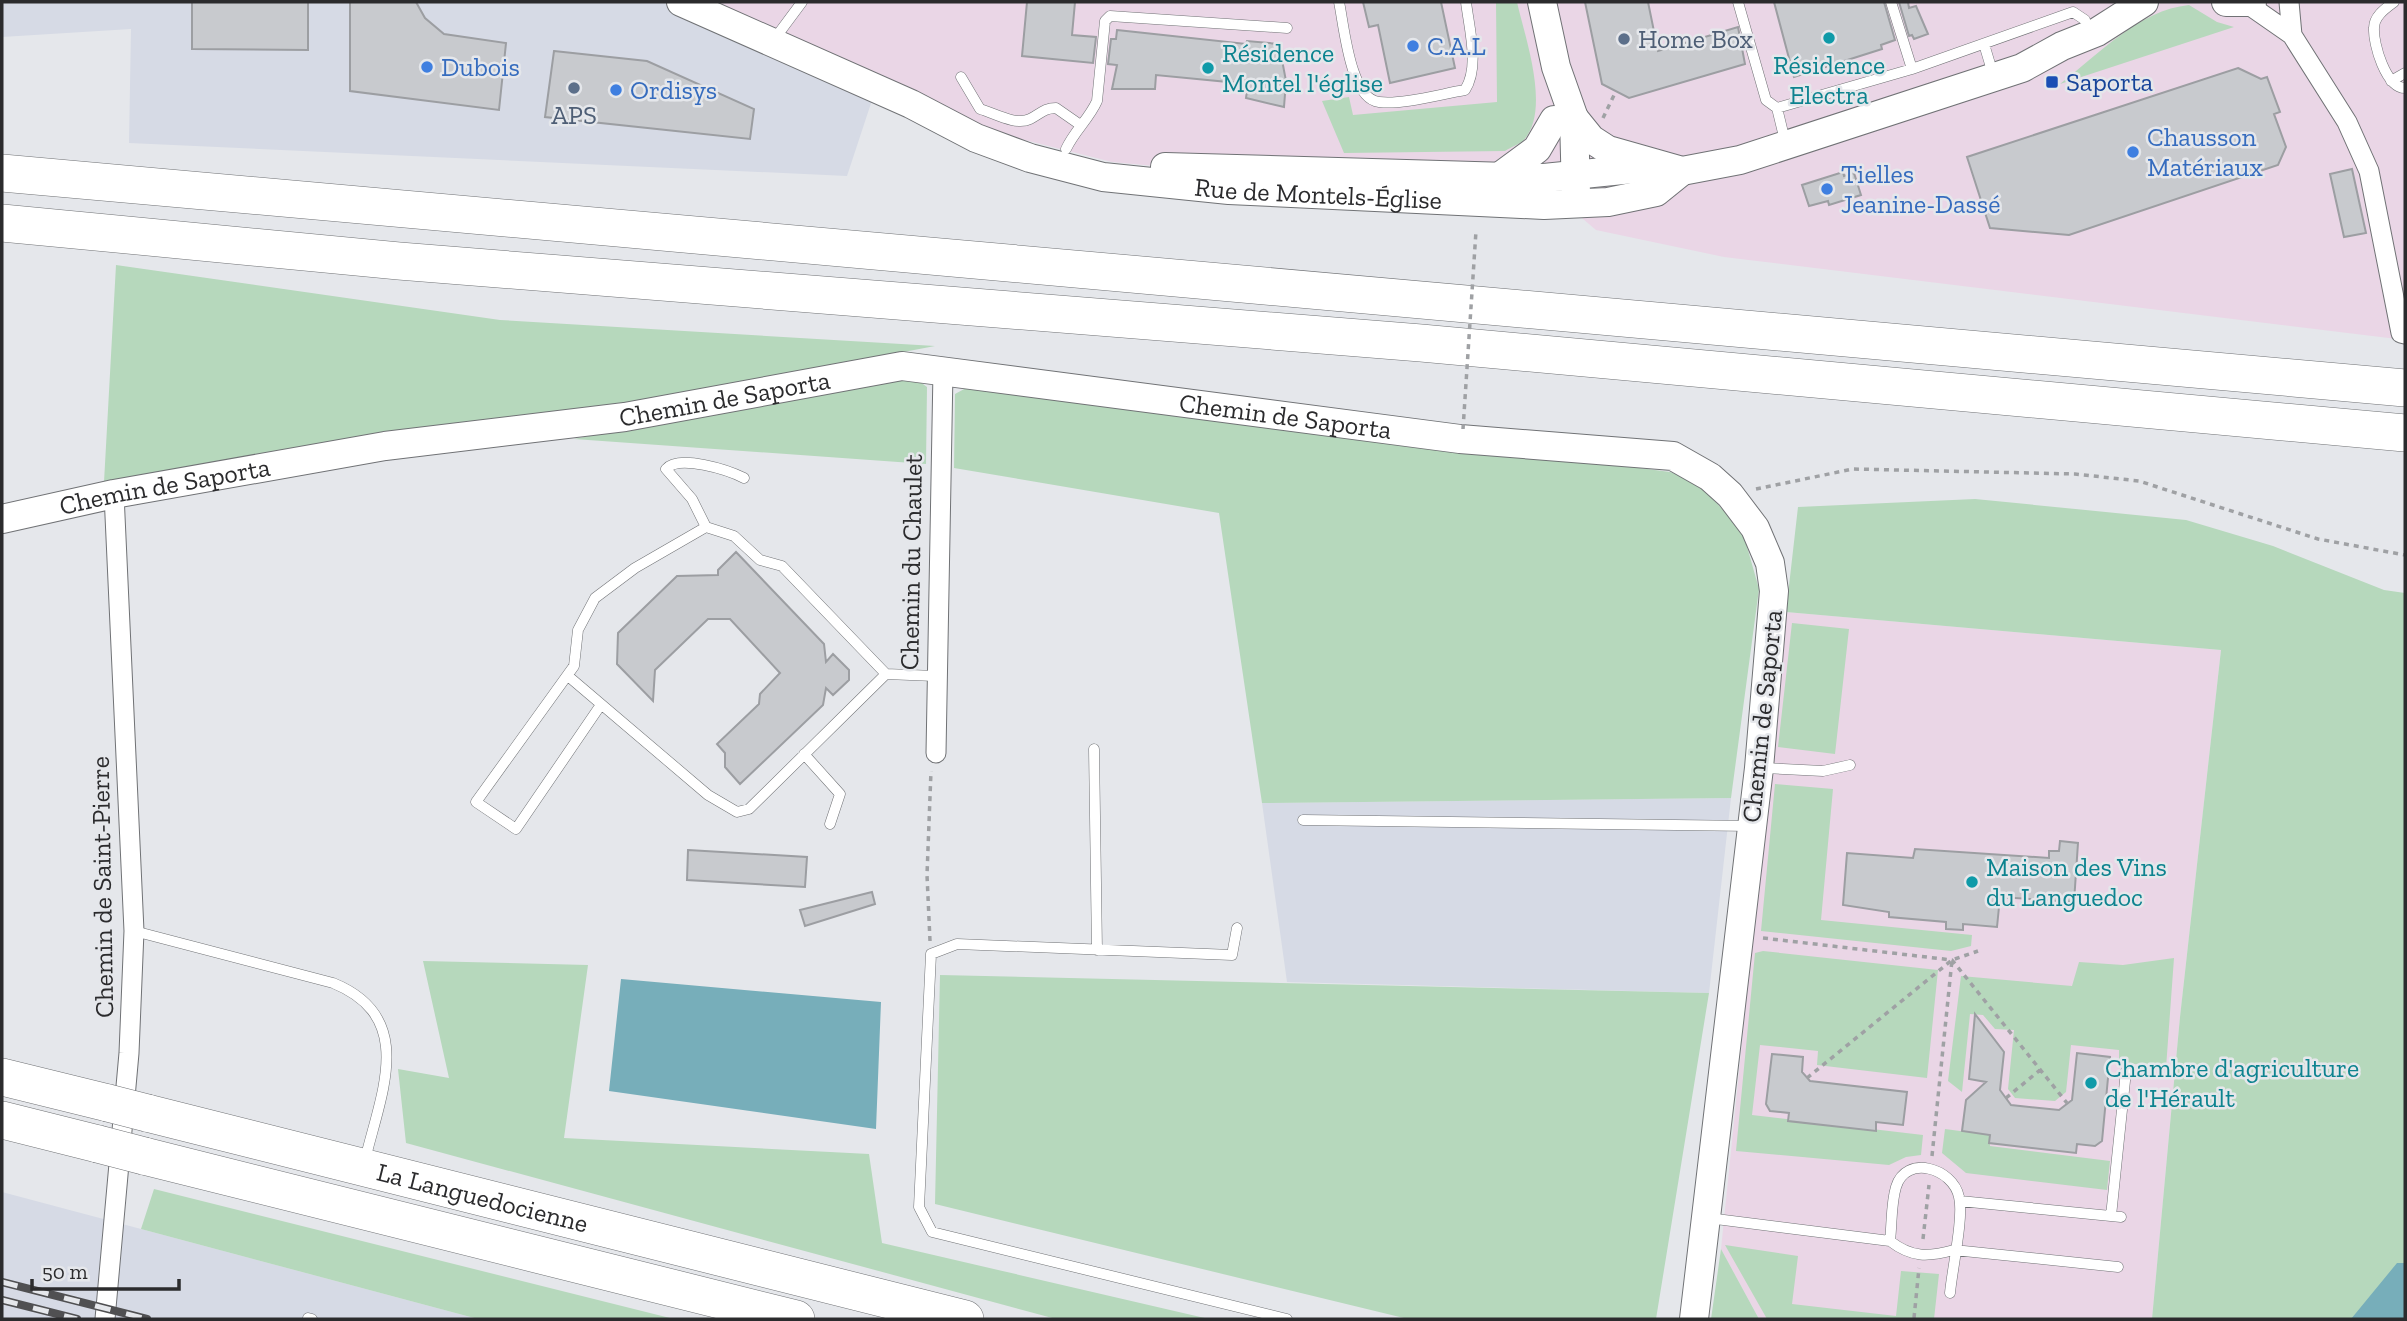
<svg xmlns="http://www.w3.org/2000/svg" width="2407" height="1321" font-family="'Zilla Slab',serif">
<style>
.commercial{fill:#ead6e6}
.built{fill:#d6dae5}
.green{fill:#b6d8bc}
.water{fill:#77aeba}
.building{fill:#c8cace;stroke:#9c9ea2;stroke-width:2}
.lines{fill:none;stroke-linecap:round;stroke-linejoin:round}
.lane-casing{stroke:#707275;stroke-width:11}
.street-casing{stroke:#707275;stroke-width:21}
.secondary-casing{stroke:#707275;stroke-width:30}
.highway-casing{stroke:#707275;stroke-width:38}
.path{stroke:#9fa1a4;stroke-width:3.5;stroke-dasharray:5 5;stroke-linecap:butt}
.lane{stroke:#fff;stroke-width:10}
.street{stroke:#fff;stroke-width:19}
.secondary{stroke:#fff;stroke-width:28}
.highway{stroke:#fff;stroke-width:37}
.rail-casing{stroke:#505052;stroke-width:8}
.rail{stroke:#e5e7eb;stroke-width:5;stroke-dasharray:16;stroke-linecap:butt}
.highway-bridge-casing{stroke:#707275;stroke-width:38;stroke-linecap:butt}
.path-bridge{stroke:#9fa1a4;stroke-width:3.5;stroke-dasharray:5 5;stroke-linecap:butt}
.highway-bridge{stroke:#fff;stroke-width:37}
.culture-dot{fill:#0f9aa8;stroke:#e5e7eb;stroke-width:2.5}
.service-dot{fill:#5c6f8a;stroke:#e5e7eb;stroke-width:2.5}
.shop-dot{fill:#3f7fe0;stroke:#e5e7eb;stroke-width:2.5}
.transit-dot{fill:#1a4fb4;stroke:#e5e7eb;stroke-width:2.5}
.labels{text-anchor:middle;stroke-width:5;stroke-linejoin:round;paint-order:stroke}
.service-label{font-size:26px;fill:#4e5e75;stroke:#e5e7eb;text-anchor:start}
.shop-label{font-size:26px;fill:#366cbe;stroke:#e5e7eb;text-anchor:start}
.culture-label{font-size:26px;fill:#0d838f;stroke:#e5e7eb;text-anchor:start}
.transit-label{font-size:26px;fill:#164399;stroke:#e5e7eb;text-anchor:start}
.street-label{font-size:26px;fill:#2b2b2d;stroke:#e5e7eb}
</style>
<rect width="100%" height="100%" fill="#e5e7eb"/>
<path class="commercial" d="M 691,2 L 2405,2 L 2405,340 L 1724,257 L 1596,230 L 1537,180 L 1284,178 L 1112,162 L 1005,135 Z
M 1786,612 L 2221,650 L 2180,1017 L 2152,1319 L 1759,1319 L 1721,1249 Z"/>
<path class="built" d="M 2,2 L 691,2 L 877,85 L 847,176 L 129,143 L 131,29 L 2,37 Z
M 1731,798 L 1709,993 L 1287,982 L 1262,803 Z
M 2,1192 L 141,1229 L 478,1319 L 2,1319 Z"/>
<path class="green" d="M 1496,2 L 1517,2 C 1525,38 1551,109 1524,140 C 1520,144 1511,147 1505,151 L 1344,153 L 1322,101 L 1349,97 L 1353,115 L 1497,102 Z
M 2189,5 L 2217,22 L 2234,27 L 2060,84 C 2099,54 2139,10 2189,5 Z
M 116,265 L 500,320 L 935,346 L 625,405 L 104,482 Z
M 908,373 L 927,387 L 926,464 L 574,439 Z
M 979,381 L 1670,472 L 1696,481 L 1726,513 L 1744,536 L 1759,589 L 1731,798 L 1262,803 L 1219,513 L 954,468 L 955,394 Z
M 1975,499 L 2186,520 L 2273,546 L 2384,590 L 2405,593 L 2405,1319 L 2152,1319 L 2180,1017 L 2221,650 L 1786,612 L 1798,507 Z
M 1792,623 L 1849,629 L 1835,754 L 1778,747 Z
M 1775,784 L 1833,789 L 1821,920 L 1972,935 L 1971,946 L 1951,951 L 1761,931 Z
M 1763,951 L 1938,970 L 1927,1078 L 1817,1065 L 1818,1051 L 1760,1045 L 1752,1115 L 1923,1135 L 1921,1155 L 1906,1157 L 1889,1165 L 1736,1151 L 1755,953 Z
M 2174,958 L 2166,1068 L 2119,1062 L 2119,1050 L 2071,1045 L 2066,1092 L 2055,1101 L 2015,1098 L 2008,1089 L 2014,1030 L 1995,1029 L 1983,1015 L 1970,1014 L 1962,1092 L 1948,1081 L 1961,976 L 2072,986 L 2079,962 L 2123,965 Z
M 423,961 L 588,965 L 564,1138 L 869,1154 L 882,1243 L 1209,1319 L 1056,1319 L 406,1143 L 398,1069 L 449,1078 Z
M 940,975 L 1709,993 L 1656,1319 L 1408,1319 L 935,1204 Z
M 1945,1129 L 1990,1135 L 1990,1146 L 2110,1161 L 2107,1190 L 1966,1173 L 1942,1153 Z
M 154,1189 L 674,1319 L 478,1319 L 141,1229 Z
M 1725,1245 L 1798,1256 L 1792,1304 L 1896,1316 L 1901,1271 L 1939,1274 L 1934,1319 L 1767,1319 Z
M 1721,1249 L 1759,1319 L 1711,1319 Z"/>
<path class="water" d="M 621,979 L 881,1002 L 876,1129 L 609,1091 Z
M 2397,1263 L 2405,1263 L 2405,1319 L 2351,1319 Z"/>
<path class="building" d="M 192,2 L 308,2 L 308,50 L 192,49 Z
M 350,2 L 416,2 L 425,18 L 444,34 L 506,43 L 499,110 L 350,91 Z
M 1027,2 L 1075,2 L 1072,35 L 1096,37 L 1093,63 L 1022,56 Z
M 1363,2 L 1441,2 L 1455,68 L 1390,83 L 1378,25 L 1369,27 Z
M 1585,2 L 1648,2 L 1658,51 L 1738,27 L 1745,64 L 1629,98 L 1602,84 Z
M 1774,2 L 1884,2 L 1895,40 L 1881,45 L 1882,49 L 1794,77 Z
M 1899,2 L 1908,2 L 1909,8 L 1916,6 L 1928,34 L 1914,39 L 1912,35 L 1909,36 Z
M 1117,30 L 1246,44 L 1247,41 L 1279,44 L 1286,81 L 1284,107 L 1246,98 L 1248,84 L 1156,75 L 1155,89 L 1112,89 L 1117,65 L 1108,64 L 1111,39 L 1116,39 Z
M 554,51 L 647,61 L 754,109 L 750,139 L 545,117 Z
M 2238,68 L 2261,79 L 2267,77 L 2280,112 L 2274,114 L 2286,147 L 2278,165 L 2069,235 L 1990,228 L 1967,157 Z
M 2352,169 L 2366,233 L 2344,237 L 2330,174 Z
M 1843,172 L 1844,176 L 1854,173 L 1861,195 L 1829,205 L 1828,201 L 1809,206 L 1802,185 Z
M 736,552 L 824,644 L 826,662 L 833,654 L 849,670 L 849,680 L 833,695 L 826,688 L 823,705 L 740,784 L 725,767 L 725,753 L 717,744 L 759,704 L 760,694 L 780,673 L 730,619 L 708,619 L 655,670 L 653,701 L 617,664 L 618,633 L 677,576 L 718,575 L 718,570 Z
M 2060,841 L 2078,843 L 2074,902 L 2000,897 L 1997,927 L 1963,924 L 1963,930 L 1946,929 L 1946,922 L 1889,917 L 1889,912 L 1843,905 L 1847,853 L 1913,858 L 1915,849 L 2049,858 L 2049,851 L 2059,851 Z
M 688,850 L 807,857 L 805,887 L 687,880 Z
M 872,892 L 875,904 L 805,926 L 800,910 Z
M 1975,1014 L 2004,1052 L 2000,1090 L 2011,1105 L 2059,1110 L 2072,1100 L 2077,1053 L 2110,1057 L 2102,1141 L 2095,1146 L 2077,1144 L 2076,1153 L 1989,1143 L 1990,1135 L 1962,1131 L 1966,1100 L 1986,1082 L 1969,1079 Z
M 1772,1054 L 1803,1057 L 1802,1072 L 1810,1081 L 1907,1092 L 1903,1125 L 1876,1122 L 1876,1131 L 1788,1121 L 1789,1113 L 1770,1111 L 1766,1104 Z"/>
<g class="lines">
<g class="lane-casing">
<path id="lane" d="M 1339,2 C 1344,25 1350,99 1379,102 C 1402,105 1441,94 1465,90 C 1480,67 1469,28 1466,2
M 1738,2 L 1766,100 L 1777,108 L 1785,141
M 1891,2 L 1912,69
M 2394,2 C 2386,8 2374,16 2374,28 C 2373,44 2386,88 2405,88
M 773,41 L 802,2
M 1984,44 L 1993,74
M 961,77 L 980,109 C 994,113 1016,126 1030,119 C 1040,114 1044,108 1056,108 L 1079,124
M 2391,81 L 2405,73
M 1777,108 L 1912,69 L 2073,12 L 2085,20
M 1066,149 C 1075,130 1089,119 1097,101 L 1105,21 L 1110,16 L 1287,28
M 706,527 L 692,499 L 666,469 C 679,454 728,470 744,478
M 568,676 L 708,795 L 737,812 L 749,809 L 886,674
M 600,706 L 516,829 L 476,802 L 574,666 L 578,630 L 595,598 L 635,568 L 706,527 L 734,536 L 760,560 L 782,566 L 886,674 L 935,676
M 1094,749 L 1097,950
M 804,754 L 840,794 L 830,824
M 1763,768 L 1823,771 L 1850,765
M 1303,820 L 1751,826
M 1237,928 L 1232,955 L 957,944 L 931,954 L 919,1207 L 932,1232 L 1287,1319
M 134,931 L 333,983 C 417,1017 381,1093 365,1160
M 1960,1201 L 2121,1217
M 2111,1216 L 2126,1071
M 1708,1218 L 1890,1241 C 1912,1258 1928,1257 1954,1250 L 2118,1267
M 1890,1241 C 1892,1224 1891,1203 1896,1187 C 1906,1154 1953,1168 1959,1197 C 1964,1216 1952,1270 1950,1293
M 308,1318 L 312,1319"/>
</g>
<g class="street-casing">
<path id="street" d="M 2289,2 L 2292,35
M 2246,3 L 2292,35 L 2347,122 L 2369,171 L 2401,333 L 2405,334
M 936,753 L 943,371
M 105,1319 L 129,1053 L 134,931 L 114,494"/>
</g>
<g class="secondary-casing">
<g id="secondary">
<path id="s1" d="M 681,2 L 911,104 L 976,138 L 1030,158 L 1103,177 L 1229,190 L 1544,205 L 1608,202 L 1656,192 L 1682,171"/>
<path d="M 1542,2 L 1556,67 L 1574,118 L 1576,194"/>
<path d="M 2226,2 L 2252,2"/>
<path d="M 1574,118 L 1591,139 L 1608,150 L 1682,171 L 1740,160 L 2022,68 L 2062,46 L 2097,32 L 2144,2"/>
<path d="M 1165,167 L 1544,178 L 1662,166"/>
<path d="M 1499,177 L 1537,149 L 1554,120"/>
<path id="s2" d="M 2,519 L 114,494 L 385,446 L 625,417 L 902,366 L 1460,439 L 1673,456 L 1710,477 L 1730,495 L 1755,528 L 1770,563 L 1774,591 L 1759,768 L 1694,1319"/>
</g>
</g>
<g class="highway-casing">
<g id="highway">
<path d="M 2,173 L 2405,388"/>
<path d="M 2,223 L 399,261 L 1421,343 L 2405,433"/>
<path d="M 2,1077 L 108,1103"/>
<path id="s3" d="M 147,1113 L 965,1319"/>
<path d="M 2,1120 L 98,1144"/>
<path d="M 144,1156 L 796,1319"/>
</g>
</g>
<path class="path" d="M 1603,118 L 1616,91
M 1756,489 L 1853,469 L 2075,474 L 2139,481 L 2318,539 L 2405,555
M 1763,938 L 1952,960 L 2067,1103
M 930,941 L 927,875 L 931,771
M 1807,1078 L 1952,960
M 2006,1098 L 2040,1070
M 1932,1156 L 1952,960 L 1978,951
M 1923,1239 L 1929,1185
M 1914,1318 L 1919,1268"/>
<use href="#lane" class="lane"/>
<use href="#street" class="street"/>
<use href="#secondary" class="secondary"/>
<use href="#highway" class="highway"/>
<g class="rail-casing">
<path id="rail" d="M 2,1282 L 147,1319
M 2,1300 L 77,1319"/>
</g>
<use href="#rail" class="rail"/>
<g class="highway-bridge-casing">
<path id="highway-bridge" d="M 108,1103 L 147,1113
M 98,1144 L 144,1156"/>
</g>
<path class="path-bridge" d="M 1463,429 L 1476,231"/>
<use href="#highway-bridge" class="highway-bridge"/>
</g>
<g class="culture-dot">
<circle cx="1829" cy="38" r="7"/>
<circle cx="1208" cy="68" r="7"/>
<circle cx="1972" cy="882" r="7"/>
<circle cx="2091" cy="1083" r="7"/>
</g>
<g class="service-dot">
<circle cx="1624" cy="39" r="7"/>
<circle cx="574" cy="88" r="7"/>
</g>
<g class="shop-dot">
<circle cx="1413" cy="46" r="7"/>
<circle cx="427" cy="67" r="7"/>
<circle cx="616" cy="90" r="7"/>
<circle cx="2133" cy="152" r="7"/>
<circle cx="1827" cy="189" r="7"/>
</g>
<rect class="transit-dot" x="2045" y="75" width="14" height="14" rx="3.5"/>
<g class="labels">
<g class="service-label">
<text x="1638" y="48">Home Box</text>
<text x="574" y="124" text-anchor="middle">APS</text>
</g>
<g class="shop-label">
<text x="1427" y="55">C.A.L</text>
<text x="441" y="76">Dubois</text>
<text x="630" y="99">Ordisys</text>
<text x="2147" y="146">Chausson<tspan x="2147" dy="30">Matériaux</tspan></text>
<text x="1841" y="183">Tielles<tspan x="1841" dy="30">Jeanine-Dassé</tspan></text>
</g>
<g class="culture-label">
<text x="1222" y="62">Résidence<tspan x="1222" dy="30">Montel l'église</tspan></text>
<text x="1829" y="74" text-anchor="middle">Résidence<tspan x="1829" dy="30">Electra</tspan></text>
<text x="1986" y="876">Maison des Vins<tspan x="1986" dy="30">du Languedoc</tspan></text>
<text x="2105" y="1077">Chambre d'agriculture<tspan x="2105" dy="30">de l'Hérault</tspan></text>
</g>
<g class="transit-label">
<text x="2066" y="91">Saporta</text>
</g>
<g class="street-label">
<text dy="9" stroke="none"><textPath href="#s1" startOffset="674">Rue de Montels-Église</textPath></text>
<text dy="9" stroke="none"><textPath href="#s2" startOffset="733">Chemin de Saporta</textPath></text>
<text dy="9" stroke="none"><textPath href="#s2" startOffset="1300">Chemin de Saporta</textPath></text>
<text dy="9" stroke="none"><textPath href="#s2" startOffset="166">Chemin de Saporta</textPath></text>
<text transform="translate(911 562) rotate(-89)" y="9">Chemin du Chaulet</text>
<text transform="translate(1762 716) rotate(-84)" y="9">Chemin de Saporta</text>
<text transform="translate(102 887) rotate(-91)" y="9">Chemin de Saint-Pierre</text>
<text dy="9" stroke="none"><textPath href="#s3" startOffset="346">La Languedocienne</textPath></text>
</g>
</g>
<rect width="2407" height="1321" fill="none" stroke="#2b2b2d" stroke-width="7"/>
<path d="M32 1279v10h147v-10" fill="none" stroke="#2b2b2d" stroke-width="3.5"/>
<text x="42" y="1279" font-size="21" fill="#2b2b2d" stroke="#e5e7eb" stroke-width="5" paint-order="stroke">50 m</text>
</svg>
